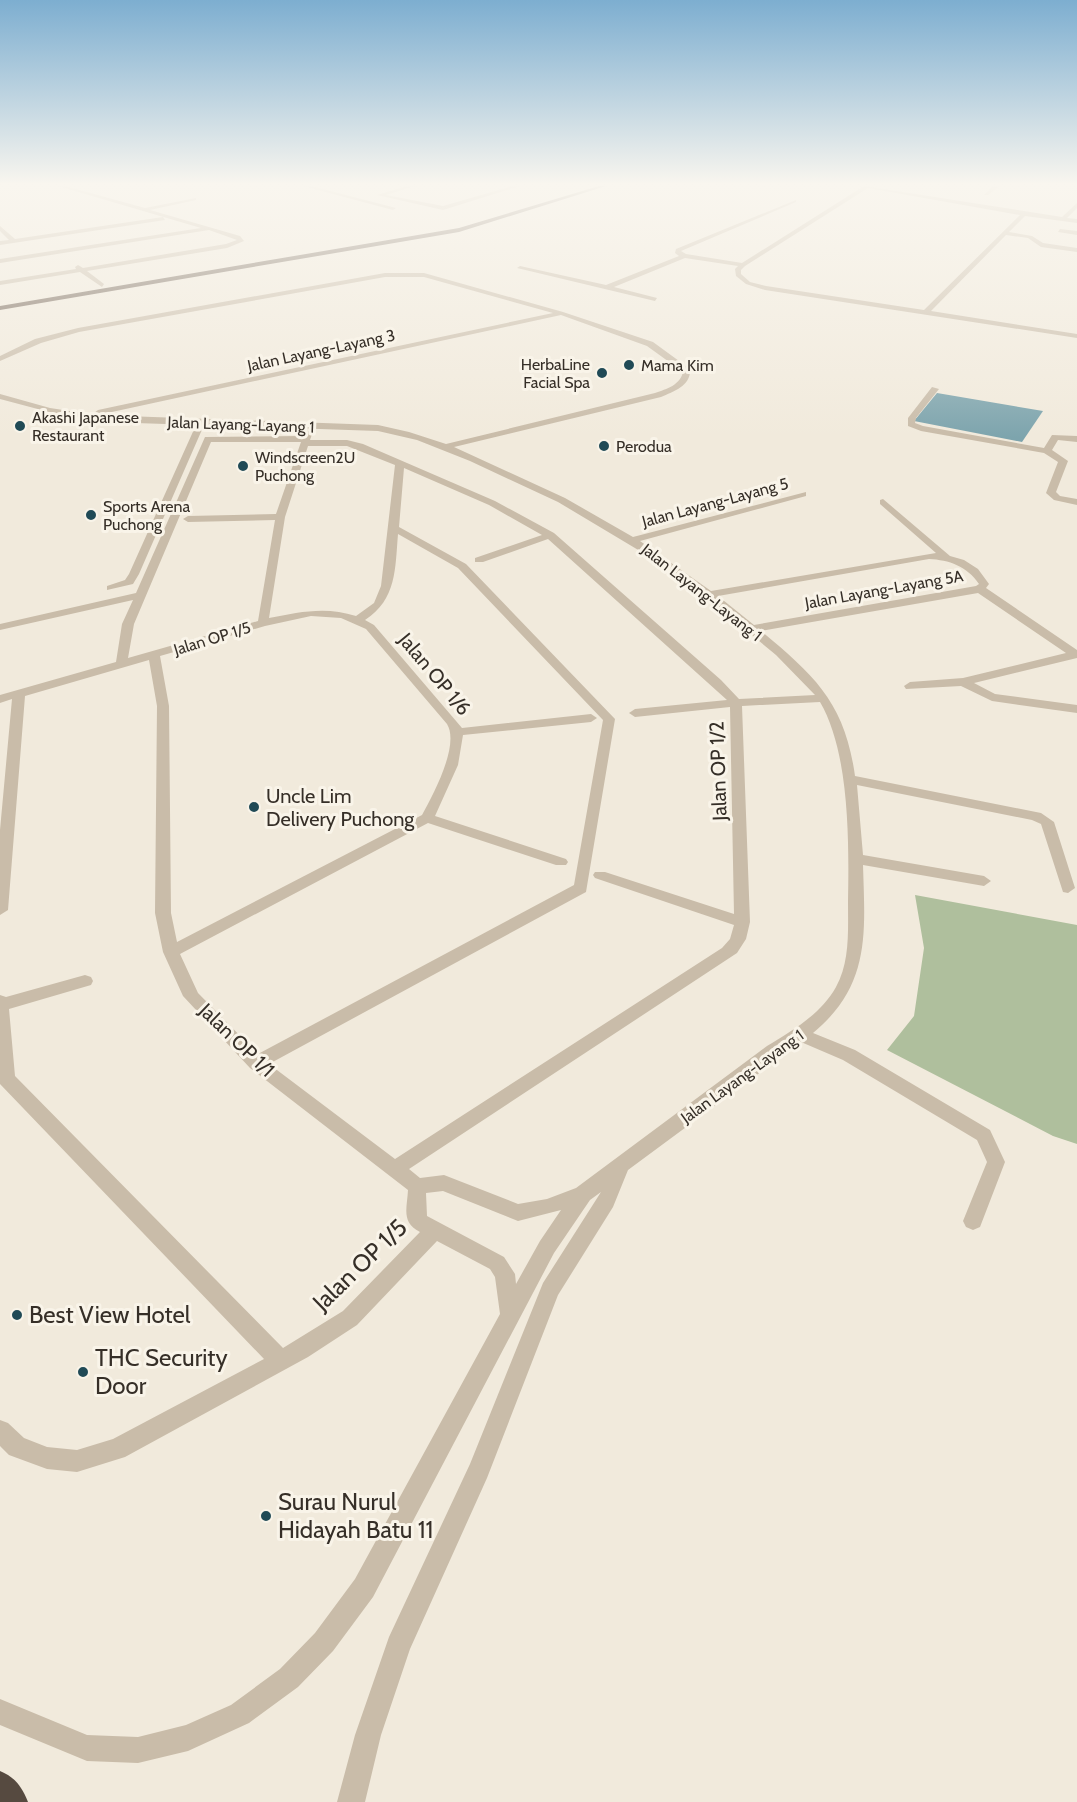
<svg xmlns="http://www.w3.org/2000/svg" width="1077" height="1802" font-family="Cabin,sans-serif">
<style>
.green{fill:#afbf9d}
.water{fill:#7da4ad}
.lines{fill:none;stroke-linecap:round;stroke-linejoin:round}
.minor{fill:#c9bca9;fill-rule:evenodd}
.major{fill:#77685a;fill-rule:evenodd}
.highway{fill:#564a40;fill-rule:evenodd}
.poi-dot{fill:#204a56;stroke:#f9f4e9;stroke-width:2}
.labels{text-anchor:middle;stroke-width:6;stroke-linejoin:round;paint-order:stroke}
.far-street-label{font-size:16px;fill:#362f28;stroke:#f9f4e9}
.far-poi-label{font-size:16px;fill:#362f28;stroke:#f9f4e9;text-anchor:start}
.street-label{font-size:20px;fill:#362f28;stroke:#f9f4e9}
.poi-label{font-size:20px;fill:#362f28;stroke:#f9f4e9;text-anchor:start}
.near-street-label{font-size:24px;fill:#362f28;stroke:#f9f4e9}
.near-poi-label{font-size:24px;fill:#362f28;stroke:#f9f4e9;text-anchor:start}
</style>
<rect width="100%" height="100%" fill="#f1eadc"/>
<path class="green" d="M 915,895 L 1077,925 L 1077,1144 L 1053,1136 L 887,1050 L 914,1016 L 924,948 Z"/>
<path class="water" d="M 937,393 L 1043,411 L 1022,442 L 914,421 Z"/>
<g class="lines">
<path class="minor" d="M 58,186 L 65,186 L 145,208 L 196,198 L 196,200 L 150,210 L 240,236 L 244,241 L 227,248 L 87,271 L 104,284 L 102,287 L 80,272 L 0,285 L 0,281 L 76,269 L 75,267 L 78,265 L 83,268 L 226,244 L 237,240 L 209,230 L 0,263 L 0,259 L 201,228 Z
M 303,186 L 311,186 L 396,208 L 393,210 Z
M 407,186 L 415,186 L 386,195 L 443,206 L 513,186 L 520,186 L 443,210 L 377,195 Z
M 864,186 L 1062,217 L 1077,203 L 1077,208 L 1067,218 L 1077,219 L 1077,223 L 1025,216 L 1009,232 L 1032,236 L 1043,243 L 1077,248 L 1077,252 L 1041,247 L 1028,238 L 1006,235 L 931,311 L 1077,334 L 1077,338 L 765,290 L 746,284 L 736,276 L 735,269 L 738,266 L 685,258 L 614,287 L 657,298 L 655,301 L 517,268 L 520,266 L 606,285 L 679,256 L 675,253 L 676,249 L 796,200 L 796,202 L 681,251 L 686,254 L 742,263 ZM 868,188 L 1020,215 L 924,310 L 766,286 L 750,282 L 741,274 L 741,270 L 745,266 Z
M 993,186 L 999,186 L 988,195 L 984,195 Z
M 163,217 L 165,220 L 0,245 L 0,241 L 9,240 L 0,231 L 0,226 L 15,239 Z
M 1060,229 L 1077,231 L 1077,235 L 1058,232 Z
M 385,273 L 424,273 L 563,312 L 653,342 L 690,369 C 691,386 674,391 661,397 L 454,447 L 565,498 L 633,537 L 806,492 L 806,496 L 640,541 L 711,591 L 936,553 L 880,504 L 880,500 L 883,499 L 950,556 L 964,560 L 978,569 L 989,584 L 986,588 L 1077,650 L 1077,658 L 974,683 L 995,694 L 1077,705 L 1077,713 L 992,701 L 961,686 L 906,689 L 904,686 L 910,682 L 963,678 L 1066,653 L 978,593 L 761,631 C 815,676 845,703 855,776 L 1041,813 L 1054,822 L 1075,888 L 1068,893 L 1063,892 L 1041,824 L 1032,820 L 857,785 L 863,855 L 984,876 L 991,881 L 984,886 L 863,865 C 865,933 871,985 813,1033 L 855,1050 L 990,1130 L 1005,1162 L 980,1227 L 973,1230 L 966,1227 L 963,1221 L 987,1162 L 977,1140 L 843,1060 L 801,1042 L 628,1170 L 613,1207 L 558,1295 L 487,1478 L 410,1649 L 381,1735 L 365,1802 L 337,1802 L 355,1735 L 389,1637 L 470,1464 L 543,1283 L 601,1192 L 590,1200 L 554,1253 L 373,1597 L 333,1651 L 298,1687 L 249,1723 L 188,1751 L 138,1763 L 87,1761 L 0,1725 L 0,1699 L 87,1735 L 138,1737 L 186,1725 L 231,1705 L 280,1669 L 315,1633 L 355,1579 L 500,1314 L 495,1277 L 490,1269 L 437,1241 L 357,1325 L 308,1357 L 125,1457 L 77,1472 L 47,1469 L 9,1455 L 0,1446 L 0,1420 L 8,1423 L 24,1438 L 47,1447 L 77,1450 L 113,1439 L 264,1359 L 0,1084 L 0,995 L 6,997 L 85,975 L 91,977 L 93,981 L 91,985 L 9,1009 L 15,1076 L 283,1348 L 343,1311 L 420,1232 C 401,1222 407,1209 408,1190 L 250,1068 L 183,996 L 163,952 L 155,913 L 157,706 L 149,660 L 25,696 L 8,910 L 0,915 L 0,830 L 12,699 L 0,703 L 0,695 L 116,662 L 122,624 L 133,600 L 0,630 L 0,624 L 136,593 L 205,437 L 303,436 L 308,431 L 312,434 L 310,440 L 347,440 L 363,444 L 495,501 L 554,533 L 721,680 L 739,699 L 815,695 L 776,655 L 724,612 L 660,563 L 558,502 L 470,461 L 417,440 L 378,431 L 204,425 L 139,574 L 133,584 L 107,590 L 107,586 L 125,580 L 129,574 L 196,425 L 105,422 L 49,412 L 0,399 L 0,394 L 50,408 L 96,415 L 94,413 L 98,410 L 553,313 L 424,277 L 385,277 L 79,332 L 41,343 L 0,361 L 0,356 L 35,339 L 78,328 ZM 561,315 L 647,346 L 683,372 C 680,385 667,389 655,393 L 446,444 L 409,432 L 378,425 L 98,415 ZM 211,442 L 301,442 L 276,514 L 188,516 L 183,519 L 188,522 L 275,520 L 258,621 L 128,658 L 134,624 ZM 308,446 L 347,446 L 395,465 L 381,586 L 374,603 L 356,616 C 326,606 299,612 269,618 L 285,517 ZM 404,468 L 489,505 L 542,535 L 475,558 L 475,562 L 483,562 L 548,539 L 727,700 L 635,709 L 629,713 L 635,717 L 730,707 L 734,914 L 605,872 L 595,872 L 593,875 L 595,878 L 734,925 L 730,939 L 722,948 L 395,1159 L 269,1064 L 586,892 L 615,719 L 466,564 L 399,527 ZM 398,534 L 458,568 L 603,720 L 574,885 L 258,1054 L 198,993 L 180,954 L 428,823 L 556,865 L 566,865 L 568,862 L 566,859 L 435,816 L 458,765 L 463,735 L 591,722 L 597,718 L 591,714 L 462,728 L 374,625 L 365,620 C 397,599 395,569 398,534 ZM 929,559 C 949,560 967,566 979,584 L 976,586 L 754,625 L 718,596 ZM 311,616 L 341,618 L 366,629 L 447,724 C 460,745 433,795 422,815 L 177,942 L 171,913 L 169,706 L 160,656 L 265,626 ZM 820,702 C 850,753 849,844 848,902 C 848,931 850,962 836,987 C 821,1014 792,1031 767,1046 L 576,1188 L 547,1199 L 518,1204 L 444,1175 L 420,1178 L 409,1169 L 737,953 L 746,939 L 750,922 L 742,706 ZM 443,1191 L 518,1221 L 561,1210 L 540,1241 L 516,1284 L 515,1274 L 504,1257 L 427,1216 L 426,1193 Z
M 932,387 L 939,389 L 916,418 L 915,423 L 923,426 L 1044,448 L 1052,435 L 1077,436 L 1077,442 L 1058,440 L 1052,450 L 1068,461 L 1056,492 L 1060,496 L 1077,499 L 1077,505 L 1054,500 L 1046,493 L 1058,462 L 1044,453 L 921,431 L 908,426 L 908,418 Z"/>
<path class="major" d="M 599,186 L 606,186 L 459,232 L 0,310 L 0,306 L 459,228 Z"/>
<path class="highway" d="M 0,1771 C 15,1777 22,1787 28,1802 L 0,1802 Z"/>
</g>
<linearGradient id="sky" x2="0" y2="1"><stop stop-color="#7daed0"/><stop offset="0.42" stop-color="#f9f6ef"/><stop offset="1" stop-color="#f9f6ef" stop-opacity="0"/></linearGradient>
<rect width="1077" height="438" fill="url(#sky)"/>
<g class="poi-dot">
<circle cx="629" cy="365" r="6"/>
<circle cx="602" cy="373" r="6"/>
<circle cx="20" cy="426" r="6"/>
<circle cx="604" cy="446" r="6"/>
<circle cx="243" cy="466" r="6"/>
<circle cx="91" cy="515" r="6"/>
<circle cx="254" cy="807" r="6"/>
<circle cx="17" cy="1315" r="6"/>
<circle cx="83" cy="1372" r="6"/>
<circle cx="266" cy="1516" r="6"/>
</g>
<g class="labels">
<g class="far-street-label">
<text transform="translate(321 350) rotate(-12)" y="6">Jalan Layang-Layang 3</text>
<text transform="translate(241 424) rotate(2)" y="6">Jalan Layang-Layang 1</text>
<text transform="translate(715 502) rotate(-15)" y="6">Jalan Layang-Layang 5</text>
<text transform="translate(884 589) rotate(-10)" y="6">Jalan Layang-Layang 5A</text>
<text transform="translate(702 592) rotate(38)" y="6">Jalan Layang-Layang 1</text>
<text transform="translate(212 638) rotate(-17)" y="6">Jalan OP 1/5</text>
<text transform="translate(742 1076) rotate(-36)" y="6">Jalan Layang-Layang 1</text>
</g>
<g class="far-poi-label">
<text x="590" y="370" text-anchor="end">HerbaLine<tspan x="590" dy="18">Facial Spa</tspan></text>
<text x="641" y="371">Mama Kim</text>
<text x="32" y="423">Akashi Japanese<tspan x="32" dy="18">Restaurant</tspan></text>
<text x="616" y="452">Perodua</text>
<text x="255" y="463">Windscreen2U<tspan x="255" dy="18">Puchong</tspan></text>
<text x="103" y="512">Sports Arena<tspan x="103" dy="18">Puchong</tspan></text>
</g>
<g class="street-label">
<text transform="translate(435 674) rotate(50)" y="7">Jalan OP 1/6</text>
<text transform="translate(718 771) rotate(-92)" y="7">Jalan OP 1/2</text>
<text transform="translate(237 1040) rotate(44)" y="7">Jalan OP 1/1</text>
</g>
<g class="poi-label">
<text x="266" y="803">Uncle Lim<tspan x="266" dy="23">Delivery Puchong</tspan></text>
</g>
<g class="near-street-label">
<text transform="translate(360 1265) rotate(-44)" y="8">Jalan OP 1/5</text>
</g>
<g class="near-poi-label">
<text x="29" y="1323">Best View Hotel</text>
<text x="95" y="1366">THC Security<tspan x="95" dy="28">Door</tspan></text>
<text x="278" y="1510">Surau Nurul<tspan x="278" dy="28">Hidayah Batu 11</tspan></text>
</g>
</g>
</svg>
